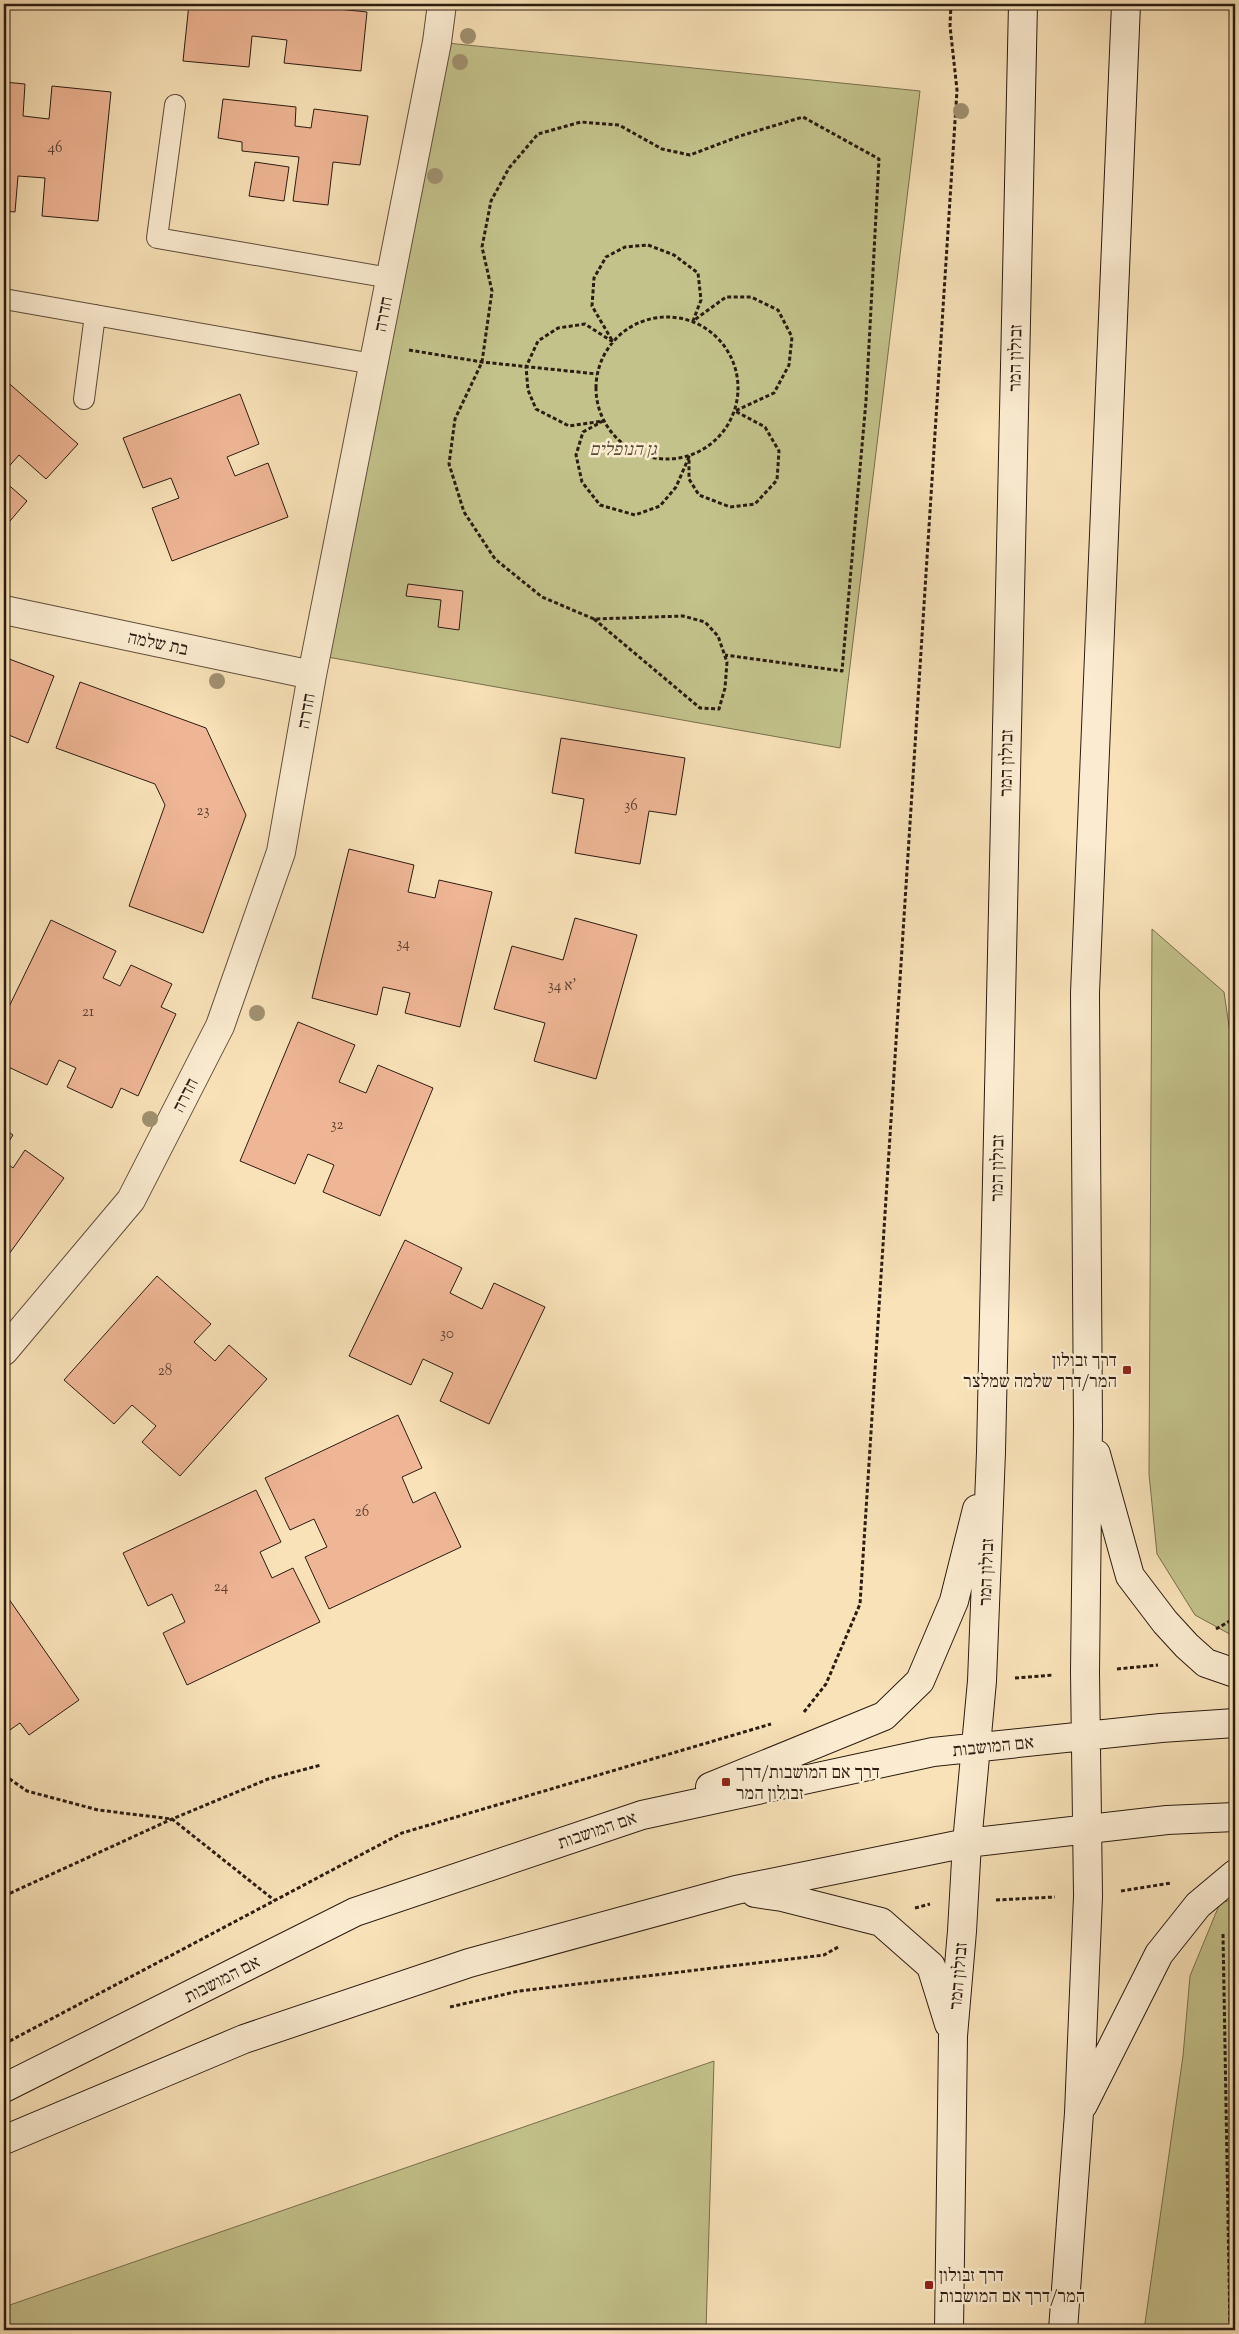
<svg xmlns="http://www.w3.org/2000/svg" width="1239" height="2334" font-family="'Sorts Mill Goudy','Frank Ruhl Libre',serif">
<style>
.green{fill:#c3c28b;stroke:#786f4e}
.building{fill:#efb695;stroke:#2c1c11}
.lines{fill:none;stroke-linecap:round;stroke-linejoin:round}
.lane-casing{stroke:#5f4e3b;stroke-width:22}
.street-casing{stroke:#5f4e3b;stroke-width:30}
.secondary-casing{stroke:#2c1c11;stroke-width:30}
.path{stroke:#2c1c11;stroke-width:3;stroke-dasharray:4 2.5;stroke-linecap:butt}
.lane{stroke:#fbecd1;stroke-width:20}
.street{stroke:#fbecd1;stroke-width:28}
.secondary{stroke:#fbecd1;stroke-width:28}
.tree{fill:#a19170}
.poi-dot{fill:#8f2418;stroke:#fbecd1;stroke-width:2}
.labels{text-anchor:middle;stroke-width:5;stroke-linejoin:round;paint-order:stroke}
.number-label{font-size:15px;fill:#5d4232}
.street-label{font-size:18px;fill:#2c1c11;stroke:#fbecd1}
.park-label{font-size:18px;font-style:italic;fill:#594e36;stroke:#fbecd1}
.poi-label{font-size:18px;fill:#2c1c11;stroke:#fbecd1;text-anchor:start}
</style>
<rect width="100%" height="100%" fill="#f9e2b8"/>
<filter id="stains"><feTurbulence type="fractalNoise" baseFrequency=".004" numOctaves="4"/><feColorMatrix values="0 0 0 0 .2 0 0 0 0 .09 0 0 0 0 .02 0 0 0 .5 -.17"/></filter>
<radialGradient id="worn" r=".72"><stop offset=".6" stop-color="#630" stop-opacity="0"/><stop offset="1" stop-color="#630" stop-opacity=".3"/></radialGradient>
<path class="green" d="M 437,42 L 920,91 L 840,748 L 316,655 Z
M 1152,929 L 1224,992 L 1235,1067 L 1235,1637 L 1195,1615 L 1157,1554 L 1149,1474 Z
M 1235,1899 L 1235,2330 L 1144,2330 L 1183,2056 L 1190,1976 L 1220,1903 Z
M 714,2061 L 706,2330 L 4,2330 L 4,2307 Z"/>
<path class="building" d="M 189,4 L 321,4 L 320,7 L 367,12 L 361,71 L 284,63 L 287,40 L 252,36 L 249,67 L 183,61 Z
M 4,82 L 25,84 L 23,116 L 49,119 L 52,86 L 111,92 L 98,221 L 42,216 L 45,178 L 18,176 L 15,212 L 4,211 Z
M 223,99 L 296,107 L 295,126 L 311,128 L 314,109 L 368,116 L 360,165 L 333,162 L 328,205 L 293,201 L 299,157 L 242,151 L 242,142 L 218,138 Z
M 255,162 L 289,167 L 284,201 L 249,196 Z
M 4,379 L 78,444 L 46,479 L 19,455 L 4,472 Z
M 240,394 L 259,444 L 227,457 L 235,476 L 268,463 L 288,517 L 172,561 L 152,508 L 179,498 L 171,478 L 143,488 L 123,438 Z
M 4,481 L 27,501 L 4,528 Z
M 408,584 L 463,591 L 459,630 L 438,627 L 441,600 L 406,596 Z
M 4,657 L 54,676 L 28,743 L 4,733 Z
M 80,682 L 206,728 L 246,815 L 203,933 L 129,906 L 165,805 L 155,784 L 56,748 Z
M 561,738 L 685,758 L 676,815 L 649,811 L 640,864 L 575,853 L 584,799 L 552,793 Z
M 349,849 L 414,865 L 408,892 L 435,898 L 439,880 L 492,892 L 460,1027 L 405,1013 L 410,993 L 383,987 L 377,1015 L 312,998 Z
M 575,918 L 637,935 L 596,1079 L 534,1061 L 545,1023 L 494,1009 L 512,946 L 563,960 Z
M 51,920 L 116,951 L 103,978 L 120,986 L 131,965 L 172,984 L 161,1007 L 176,1014 L 138,1096 L 121,1088 L 112,1108 L 67,1087 L 76,1068 L 59,1060 L 47,1085 L 4,1065 L 4,1017 Z
M 298,1022 L 355,1045 L 339,1082 L 366,1093 L 378,1065 L 433,1088 L 380,1216 L 323,1192 L 334,1165 L 308,1154 L 295,1184 L 240,1161 Z
M 4,1129 L 13,1135 L 4,1149 Z
M 25,1150 L 64,1178 L 4,1261 L 4,1161 L 13,1168 Z
M 405,1240 L 462,1268 L 450,1293 L 482,1309 L 494,1283 L 545,1307 L 489,1424 L 440,1401 L 453,1373 L 423,1359 L 411,1385 L 349,1356 Z
M 157,1276 L 211,1324 L 194,1342 L 215,1361 L 229,1345 L 267,1379 L 180,1476 L 142,1442 L 156,1426 L 132,1405 L 114,1424 L 64,1380 Z
M 398,1415 L 422,1468 L 402,1477 L 413,1503 L 435,1492 L 461,1547 L 329,1609 L 305,1557 L 327,1547 L 314,1519 L 290,1530 L 265,1478 Z
M 256,1490 L 281,1542 L 260,1552 L 272,1578 L 293,1568 L 320,1622 L 187,1685 L 163,1633 L 185,1622 L 172,1594 L 148,1606 L 123,1553 Z
M 4,1592 L 79,1700 L 29,1735 L 20,1723 L 4,1734 Z"/>
<g class="lines">
<g class="lane-casing">
<path id="lane" d="M 175,105 L 157,238 L 390,278
M 4,299 L 373,364
M 84,399 L 95,315"/>
</g>
<g class="street-casing">
<path id="street" d="M 4,610 L 312,675
M 4,1351 L 131,1200 L 220,1026 L 281,852 L 312,675 L 437,42 L 442,4"/>
</g>
<g class="secondary-casing">
<path id="secondary" d="M 1096,1454 L 1130,1576 L 1165,1622 L 1187,1646 L 1206,1663 L 1235,1673
M 710,1787 L 884,1716 L 920,1681 L 954,1601 L 977,1509
M 755,1893 L 782,1897 L 881,1922 L 931,1966 L 949,2024
M 4,2088 L 355,1912 L 642,1815 L 933,1752 L 1161,1728 L 1235,1723
M 1083,2105 L 1159,1954 L 1198,1905 L 1235,1874
M 4,2140 L 244,2039 L 469,1963 L 736,1890 L 967,1843 L 1167,1820 L 1235,1817
M 949,2330 L 953,2036 L 962,1931 L 967,1843 L 982,1681 L 991,1452 L 1023,4
M 1063,2330 L 1079,2113 L 1088,1896 L 1085,1672 L 1088,1426 L 1085,993 L 1126,4"/>
</g>
<path class="path" d="M 648,245 L 674,255 L 698,273 L 701,300 L 693,321 L 726,297 L 751,297 L 778,310 L 792,337 L 789,365 L 774,393 L 735,411 L 765,427 L 779,451 L 777,480 L 755,504 L 730,507 L 699,495 L 689,479 L 689,457 L 676,487 L 660,506 L 635,515 L 600,505 L 582,482 L 576,455 L 583,432 L 603,421 L 569,426 L 536,409 L 528,390 L 526,367 L 538,341 L 558,328 L 585,324 L 613,342 L 592,306 L 594,278 L 606,257 L 625,247 Z
M596 388a71 71 0 1 1 142 0a71 71 0 1 1-142 0Z
M 409,350 L 482,362 L 597,374
M 594,619 L 700,708 L 719,709 L 725,688 L 727,662 L 718,636 L 705,622 L 683,616 L 594,619 L 542,597 L 495,559 L 464,512 L 449,464 L 455,419 L 482,362 L 492,291 L 482,247 L 491,201 L 509,168 L 538,134 L 581,122 L 619,125 L 662,149 L 690,155 L 740,136 L 803,117 L 879,159 L 866,401 L 842,671 L 725,655
M 1216,1629 L 1235,1618
M 1117,1669 L 1158,1665
M 1015,1678 L 1053,1675
M 804,1712 L 826,1684 L 860,1604 L 957,90 L 950,26 L 951,4
M 4,1775 L 27,1791 L 98,1810 L 172,1819 L 274,1900
M 1121,1891 L 1171,1883
M 4,1896 L 172,1819 L 268,1779 L 321,1765
M 996,1900 L 1055,1897
M 915,1908 L 930,1904
M 1223,1934 L 1230,2330
M 450,2007 L 519,1991 L 824,1955 L 840,1946
M 4,2044 L 402,1833 L 771,1724"/>
<use href="#lane" class="lane"/>
<use href="#street" class="street"/>
<use href="#secondary" class="secondary"/>
</g>
<g class="tree">
<circle cx="468" cy="36" r="8"/>
<circle cx="460" cy="62" r="8"/>
<circle cx="961" cy="111" r="8"/>
<circle cx="435" cy="176" r="8"/>
<circle cx="217" cy="681" r="8"/>
<circle cx="257" cy="1013" r="8"/>
<circle cx="150" cy="1119" r="8"/>
</g>
<g class="poi-dot">
<rect x="1122" y="1365" width="10" height="10" rx="2.5"/>
<rect x="721" y="1777" width="10" height="10" rx="2.5"/>
<rect x="924" y="2280" width="10" height="10" rx="2.5"/>
</g>
<g class="labels">
<g class="number-label">
<text x="55" y="152">46</text>
<text x="631" y="810">36</text>
<text x="203" y="815">23</text>
<text x="403" y="948">34</text>
<text x="562" y="990">34 א'</text>
<text x="88" y="1016">21</text>
<text x="337" y="1129">32</text>
<text x="447" y="1338">30</text>
<text x="165" y="1375">28</text>
<text x="362" y="1516">26</text>
<text x="221" y="1591">24</text>
</g>
<g class="street-label">
<text transform="translate(383 314) rotate(-79)" y="6">חדרה</text>
<text transform="translate(1015 358) rotate(-89)" y="6">זבולון המר</text>
<text transform="translate(158 643) rotate(12)" y="6">בת שלמה</text>
<text transform="translate(306 711) rotate(-80)" y="6">חדרה</text>
<text transform="translate(1006 763) rotate(-89)" y="6">זבולון המר</text>
<text transform="translate(185 1095) rotate(-63)" y="6">חדרה</text>
<text transform="translate(997 1168) rotate(-89)" y="6">זבולון המר</text>
<text transform="translate(986 1572) rotate(-88)" y="6">זבולון המר</text>
<text transform="translate(993 1746) rotate(-6)" y="6">אם המושבות</text>
<text transform="translate(597 1830) rotate(-19)" y="6">אם המושבות</text>
<text transform="translate(958 1976) rotate(-85)" y="6">זבולון המר</text>
<text transform="translate(222 1979) rotate(-27)" y="6">אם המושבות</text>
</g>
<g class="park-label">
<text x="623" y="455">גן הנופלים</text>
</g>
<g class="poi-label">
<text x="1117" y="1366" text-anchor="end">דרך זבולון<tspan x="1117" dy="21">המר/דרך שלמה שמלצר</tspan></text>
<text x="736" y="1778">דרך אם המושבות/דרך<tspan x="736" dy="21">זבולון המר</tspan></text>
<text x="939" y="2281">דרך זבולון<tspan x="939" dy="21">המר/דרך אם המושבות</tspan></text>
</g>
</g>
<rect width="1239" height="2334" fill="none" stroke="#f9e2b8" stroke-width="20"/>
<rect x="5" y="5" width="1229" height="2324" fill="none" stroke="#2c1c11" stroke-width="2.5"/>
<rect x="10" y="10" width="1219" height="2314" fill="none" stroke="#2c1c11"/>
<rect width="100%" height="100%" filter="url(#stains)"/>
<rect width="100%" height="100%" fill="url(#worn)"/>
</svg>
